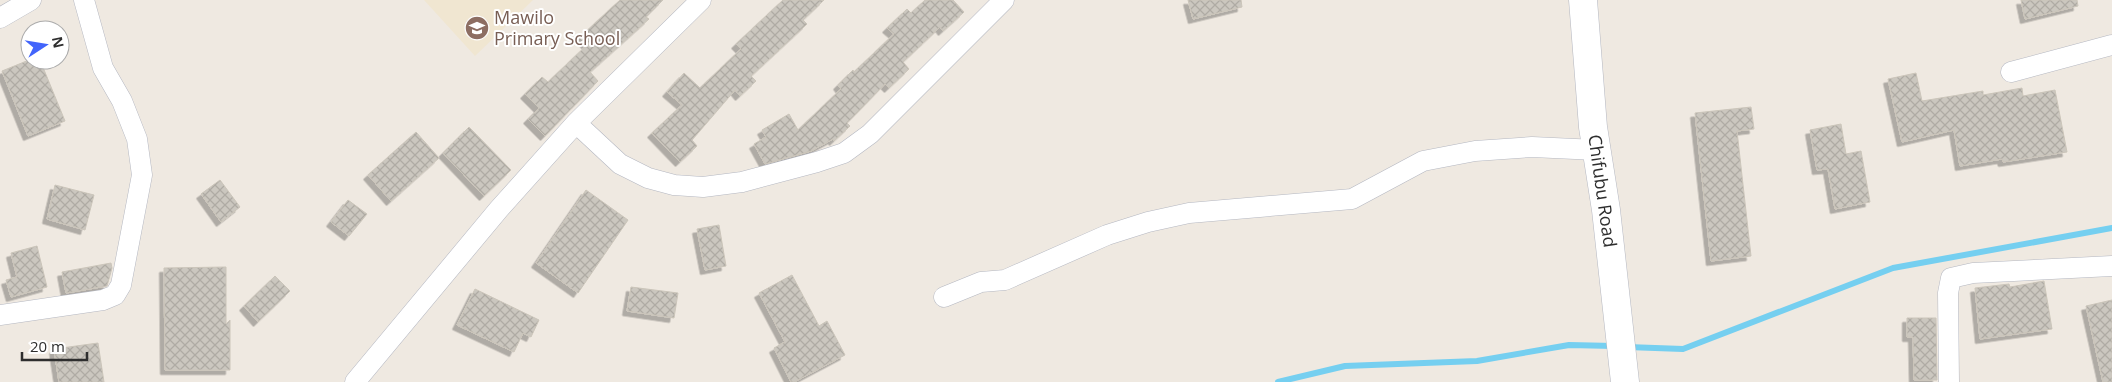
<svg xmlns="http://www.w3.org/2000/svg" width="2112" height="382" font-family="'Open Sans',sans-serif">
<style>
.education{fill:#f0e6d1}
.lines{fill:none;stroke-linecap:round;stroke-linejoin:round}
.stream{stroke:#75cff0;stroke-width:6}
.building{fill:url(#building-cross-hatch);stroke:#cbc5ba;filter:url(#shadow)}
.minor-casing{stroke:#b4b7c1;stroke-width:21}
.secondary-casing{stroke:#b4b7c1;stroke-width:29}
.minor{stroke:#fff;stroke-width:20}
.secondary{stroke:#fff;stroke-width:28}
.labels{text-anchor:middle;stroke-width:4;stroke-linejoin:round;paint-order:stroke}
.education-label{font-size:18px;fill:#785e54;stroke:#fff;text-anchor:start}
.street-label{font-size:18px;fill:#2e2e2e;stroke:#fff}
</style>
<defs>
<pattern id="building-cross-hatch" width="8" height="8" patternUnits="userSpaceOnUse" patternTransform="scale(1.25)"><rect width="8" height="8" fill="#cbc7bf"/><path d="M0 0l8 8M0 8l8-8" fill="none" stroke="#afaba4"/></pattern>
<filter id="shadow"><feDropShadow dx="-4.5" dy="4.5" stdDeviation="0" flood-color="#0004"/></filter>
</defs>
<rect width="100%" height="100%" fill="#efe9e1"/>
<path class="education" d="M 424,0 L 533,0 L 475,56 Z"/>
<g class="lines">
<path class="stream" d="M 1627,347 L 1683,349 L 1893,268 L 2112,228
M 1278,382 L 1345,366 L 1477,361 L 1569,345 L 1614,346"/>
</g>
<path class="building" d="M 620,0 L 663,0 L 646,17 L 649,19 L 590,72 L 598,81 L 545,136 L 528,119 L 539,108 L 525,94 L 542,77 L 548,82 L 587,45 L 580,37 Z
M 783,0 L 824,0 L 803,20 L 807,24 L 751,76 L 756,81 L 740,96 L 735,90 L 692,140 L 697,146 L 680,162 L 652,133 L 682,105 L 667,92 L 684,73 L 700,88 L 741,49 L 736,44 Z
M 925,0 L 953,0 L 964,12 L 943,31 L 940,27 L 903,62 L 909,69 L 889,88 L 885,84 L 847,123 L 850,126 L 834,141 L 833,139 L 811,151 L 765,164 L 754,144 L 766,137 L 762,130 L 789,114 L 798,130 L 841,89 L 838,85 L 853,70 L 854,72 L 894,34 L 887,28 L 907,9 L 911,13 Z
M 1188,0 L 1241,0 L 1242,7 L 1193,19 Z
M 2021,0 L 2077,0 L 2078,6 L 2025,19 Z
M 29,60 L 40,60 L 65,121 L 28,136 L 2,71 Z
M 1916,73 L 1922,101 L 1983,91 L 1983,95 L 2022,88 L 2023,96 L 2055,90 L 2067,152 L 2003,162 L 2002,159 L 1960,166 L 1954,130 L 1902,142 L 1888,79 Z
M 1751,107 L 1754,129 L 1737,131 L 1751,256 L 1711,261 L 1695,113 Z
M 1841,124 L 1846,154 L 1861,151 L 1870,202 L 1835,209 L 1828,169 L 1817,170 L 1810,130 Z
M 469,127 L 511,170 L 484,196 L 443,153 Z
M 416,132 L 439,158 L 391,201 L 368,175 Z
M 220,180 L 240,207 L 221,222 L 201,194 Z
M 55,185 L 94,195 L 85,230 L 47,219 Z
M 586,190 L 628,220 L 578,293 L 536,263 Z
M 348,200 L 367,214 L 349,236 L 331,222 Z
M 719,225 L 726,266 L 705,270 L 697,229 Z
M 37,246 L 47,287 L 11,297 L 6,280 L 17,277 L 11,253 Z
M 111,263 L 112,268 L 107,286 L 66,293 L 62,272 Z
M 226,267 L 226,324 L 230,320 L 230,370 L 165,370 L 164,268 Z
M 792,275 L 819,326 L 827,321 L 845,355 L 794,382 L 791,382 L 774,348 L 785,342 L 759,293 Z
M 275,276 L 290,291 L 258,322 L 244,306 Z
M 2044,281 L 2052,329 L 1980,339 L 1975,288 L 2009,284 L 2010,287 Z
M 631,287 L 678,293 L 674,318 L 627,311 Z
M 475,289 L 539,320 L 531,337 L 523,333 L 514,352 L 457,325 Z
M 2112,300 L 2112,382 L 2103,382 L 2086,306 Z
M 1907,318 L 1936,318 L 1937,380 L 1914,380 L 1913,337 L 1907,337 Z
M 98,343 L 104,382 L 59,382 L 54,349 Z"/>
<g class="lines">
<g class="minor-casing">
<path id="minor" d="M 0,18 L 31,0
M 2011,72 L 2112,45
M 576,123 L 620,164 L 648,178 L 674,185 L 703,187 L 742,182 L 817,162 L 844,153 L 870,134 L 1004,0
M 944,297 L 981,282 L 1005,280 L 1107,235 L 1148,222 L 1189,213 L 1352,199 L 1423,161 L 1475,151 L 1532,147 L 1597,150
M 0,315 L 103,300 L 115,295 L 121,285 L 142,175 L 137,139 L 122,101 L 103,68 L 84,0
M 355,382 L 499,209 L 576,123 L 701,0
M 1949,382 L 1948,293 L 1951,278 L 1973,273 L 2112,266"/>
</g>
<g class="secondary-casing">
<path id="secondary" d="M 1583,0 L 1593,127 L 1606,210 L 1625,382"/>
</g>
<use href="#minor" class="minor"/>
<use href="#secondary" class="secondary"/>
</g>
<defs>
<g id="school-disc" transform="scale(1.25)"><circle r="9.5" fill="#8d6e63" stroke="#fff"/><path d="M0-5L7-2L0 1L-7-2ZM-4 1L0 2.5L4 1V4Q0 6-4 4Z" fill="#fff"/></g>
</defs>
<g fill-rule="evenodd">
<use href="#school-disc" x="477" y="28"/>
</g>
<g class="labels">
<g class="education-label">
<text x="494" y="24">Mawilo<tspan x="494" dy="21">Primary School</tspan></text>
</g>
<g class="street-label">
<text transform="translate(1602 191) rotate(82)" y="6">Chifubu Road</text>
</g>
</g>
<g transform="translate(45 45) rotate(78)"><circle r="24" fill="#ffffff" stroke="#ababab"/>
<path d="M0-4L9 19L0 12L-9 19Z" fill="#4264fb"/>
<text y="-8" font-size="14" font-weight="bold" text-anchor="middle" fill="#2e2e2e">N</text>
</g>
<path d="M22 352v8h65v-8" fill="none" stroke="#2e2e2e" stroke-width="2.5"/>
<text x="30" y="352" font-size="15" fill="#2e2e2e" stroke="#ffffff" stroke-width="4" paint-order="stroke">20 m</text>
</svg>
